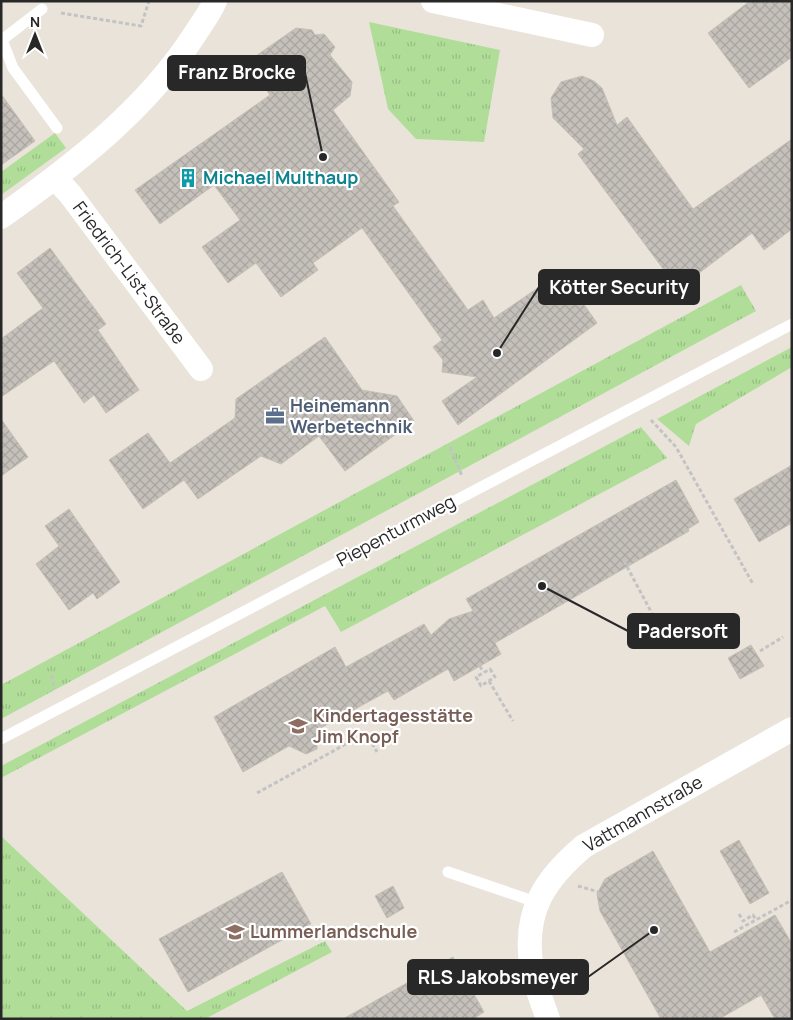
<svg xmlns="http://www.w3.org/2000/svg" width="793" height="1020" font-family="Manrope,sans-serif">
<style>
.grass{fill:url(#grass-tufts)}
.building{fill:url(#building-cross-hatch);stroke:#c5bfb4}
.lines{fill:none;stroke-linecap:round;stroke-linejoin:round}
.path{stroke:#c3c3c3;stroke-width:3;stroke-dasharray:4 2.5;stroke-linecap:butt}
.lane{stroke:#fff;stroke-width:11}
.street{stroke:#fff;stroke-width:24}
.labels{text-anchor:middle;stroke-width:4.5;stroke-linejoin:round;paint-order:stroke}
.culture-label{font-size:18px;font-weight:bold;fill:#0d838f;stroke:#fff;text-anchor:start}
.street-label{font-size:18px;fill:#282828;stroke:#fff}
.service-label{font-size:18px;font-weight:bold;fill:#4e5e75;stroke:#fff;text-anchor:start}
.education-label{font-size:18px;font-weight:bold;fill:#785e54;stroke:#fff;text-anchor:start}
.leader{fill:none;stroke:#282828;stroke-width:2}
.callout-dot{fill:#282828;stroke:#fff;stroke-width:2}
.callout{fill:#282828;stroke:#282828;stroke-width:2}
.callout-label{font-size:19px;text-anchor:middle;font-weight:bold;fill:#fff}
</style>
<defs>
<pattern id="grass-tufts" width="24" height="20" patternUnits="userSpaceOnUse" patternTransform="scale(1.25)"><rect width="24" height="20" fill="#b0de99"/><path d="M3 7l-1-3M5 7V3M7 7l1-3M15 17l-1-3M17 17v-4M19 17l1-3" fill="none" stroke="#97be84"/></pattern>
<pattern id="building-cross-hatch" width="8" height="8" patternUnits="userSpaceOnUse" patternTransform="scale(1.25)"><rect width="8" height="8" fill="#c5c0ba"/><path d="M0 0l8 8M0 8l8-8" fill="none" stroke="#a9a5a0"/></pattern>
</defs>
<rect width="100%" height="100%" fill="#eae3da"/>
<path class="grass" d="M 369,22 L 500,50 L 484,142 L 416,139 L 388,109 Z
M 55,133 L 66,148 L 1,195 L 1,172 Z
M 741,285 L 756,311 L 1,719 L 1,685 Z
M 792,347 L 792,367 L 696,424 L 689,446 L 657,419 Z
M 641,427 L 667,458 L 341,632 L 325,606 L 1,778 L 1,766 Z
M 1,836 L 187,1011 L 325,941 L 332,952 L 205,1019 L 1,1019 Z"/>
<path class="building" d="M 750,1 L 792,1 L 792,57 L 749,88 L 708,33 Z
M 296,28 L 312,30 L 315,35 L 324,34 L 335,47 L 330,55 L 352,82 L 350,96 L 333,110 L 399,202 L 393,206 L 468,310 L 483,300 L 494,318 L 561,272 L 597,323 L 458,425 L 442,401 L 477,377 L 442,372 L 443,360 L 433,347 L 442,340 L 362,228 L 313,263 L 318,270 L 281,297 L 256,263 L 228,283 L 202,247 L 240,220 L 214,185 L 160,224 L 135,190 L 270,95 L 254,73 L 253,58 Z
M 582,76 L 594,81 L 602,88 L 617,125 L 627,117 L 693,209 L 792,139 L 792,229 L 764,250 L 752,233 L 678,289 L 578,154 L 584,149 L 553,118 L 551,98 L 561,82 Z
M 1,94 L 35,141 L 1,165 Z
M 50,248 L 106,324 L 98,330 L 139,390 L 106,413 L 94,395 L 84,403 L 54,361 L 1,397 L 1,339 L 43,308 L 17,273 Z
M 325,337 L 362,390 L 397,396 L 414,421 L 345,471 L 319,436 L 281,464 L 261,456 L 198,499 L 184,480 L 143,509 L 109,460 L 148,433 L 170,463 L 235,418 L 236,399 Z
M 1,419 L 28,457 L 1,476 Z
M 792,465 L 792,523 L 759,542 L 734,499 Z
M 676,480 L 699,522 L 688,529 L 689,531 L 495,643 L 501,654 L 454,681 L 448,669 L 394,700 L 388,691 L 317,730 L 317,749 L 306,754 L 289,746 L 243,772 L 214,717 L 335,647 L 346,667 L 424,624 L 431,635 L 449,619 L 473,611 L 466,599 Z
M 69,509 L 120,582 L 97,599 L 93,593 L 69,610 L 36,564 L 59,546 L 45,526 Z
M 751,645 L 764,666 L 740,679 L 728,658 Z
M 739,840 L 769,893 L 750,904 L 720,851 Z
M 653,851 L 710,952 L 775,915 L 792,944 L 792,1019 L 775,1019 L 761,995 L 719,1019 L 661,1019 L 600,911 L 597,894 L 605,879 Z
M 282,872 L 311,924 L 188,992 L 159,939 Z
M 393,886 L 404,908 L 387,918 L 375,896 Z
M 453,957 L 484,1012 L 473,1019 L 343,1019 Z"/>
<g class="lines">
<path class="path" d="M 61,13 L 141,26 L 149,1
M 651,420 L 676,447 L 753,584
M 450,447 L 462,476
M 624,561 L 664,636
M 760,651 L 783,637
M 480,666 L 483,672
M 490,669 L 495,677 L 481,686 L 476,677 Z
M 52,675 L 54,689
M 489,681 L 513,721
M 257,793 L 366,733 L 377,752
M 578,886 L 599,892
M 739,914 L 743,921 L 753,915 L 756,920
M 734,932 L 792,900"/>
<path class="lane" d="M 42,9 L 2,40 L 13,68 L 57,128
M 1,739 L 792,324
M 448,872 L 536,902"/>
<path class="street" d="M 433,1 L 592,35
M 55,178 L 70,194 L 201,369
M 1,217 C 74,165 146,110 195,34 C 202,23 210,13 215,1
M 548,1019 C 542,1001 533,981 531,963 C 524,910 545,879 584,846 L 792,729"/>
</g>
<defs>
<g id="building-bare" transform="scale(1.5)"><path d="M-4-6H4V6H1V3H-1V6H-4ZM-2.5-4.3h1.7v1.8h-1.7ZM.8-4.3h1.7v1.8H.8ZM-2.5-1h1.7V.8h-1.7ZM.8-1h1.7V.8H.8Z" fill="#0f9aa8" stroke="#fff" stroke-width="2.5" paint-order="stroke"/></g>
<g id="office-bare" transform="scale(1.5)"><path d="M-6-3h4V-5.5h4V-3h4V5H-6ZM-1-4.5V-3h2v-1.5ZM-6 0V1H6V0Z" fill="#5c6f8a" stroke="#fff" stroke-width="2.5" paint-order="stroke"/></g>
<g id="school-bare" transform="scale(1.5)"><path d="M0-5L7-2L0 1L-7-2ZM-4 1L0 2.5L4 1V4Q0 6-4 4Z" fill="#8d6e63" stroke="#fff" stroke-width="2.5" paint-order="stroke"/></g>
</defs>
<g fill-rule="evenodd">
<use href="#building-bare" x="188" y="178"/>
<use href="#office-bare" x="275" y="416"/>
<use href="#school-bare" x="298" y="726"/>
<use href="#school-bare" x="235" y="932"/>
</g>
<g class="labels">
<g class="culture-label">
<text x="203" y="184">Michael Multhaup</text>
</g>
<g class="street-label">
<text transform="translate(129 273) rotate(53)" y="6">Friedrich-List-Straße</text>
<text transform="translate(396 531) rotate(-28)" y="6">Piepenturmweg</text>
<text transform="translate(643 814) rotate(-30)" y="6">Vattmannstraße</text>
</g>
<g class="service-label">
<text x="290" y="412">Heinemann<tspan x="290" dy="21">Werbetechnik</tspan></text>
</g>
<g class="education-label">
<text x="313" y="722">Kindertagesstätte<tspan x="313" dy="21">Jim Knopf</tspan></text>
<text x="250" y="938">Lummerlandschule</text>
</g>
</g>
<path class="leader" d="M323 157L305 73M497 353L539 287M542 586L628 631M654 930L588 977"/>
<g class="callout-dot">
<circle cx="323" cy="157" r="5"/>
<circle cx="497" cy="353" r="5"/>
<circle cx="542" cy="586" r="5"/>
<circle cx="654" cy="930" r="5"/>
</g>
<g class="callout">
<rect x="168" y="56" width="137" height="34" rx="5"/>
<rect x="539" y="270" width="160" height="34" rx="5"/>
<rect x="628" y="614" width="111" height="34" rx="5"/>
<rect x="408" y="960" width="180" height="34" rx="5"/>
</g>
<g class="callout-label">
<text x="237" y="79">Franz Brocke</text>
<text x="619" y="294">Kötter Security</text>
<text x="683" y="638">Padersoft</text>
<text x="498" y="984">RLS Jakobsmeyer</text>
</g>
<rect width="793" height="1020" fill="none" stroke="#282828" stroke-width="5"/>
<g transform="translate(35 35)" stroke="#ffffff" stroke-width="4" paint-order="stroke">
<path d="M0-4L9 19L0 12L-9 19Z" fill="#282828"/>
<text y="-8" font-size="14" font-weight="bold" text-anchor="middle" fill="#282828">N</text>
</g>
</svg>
